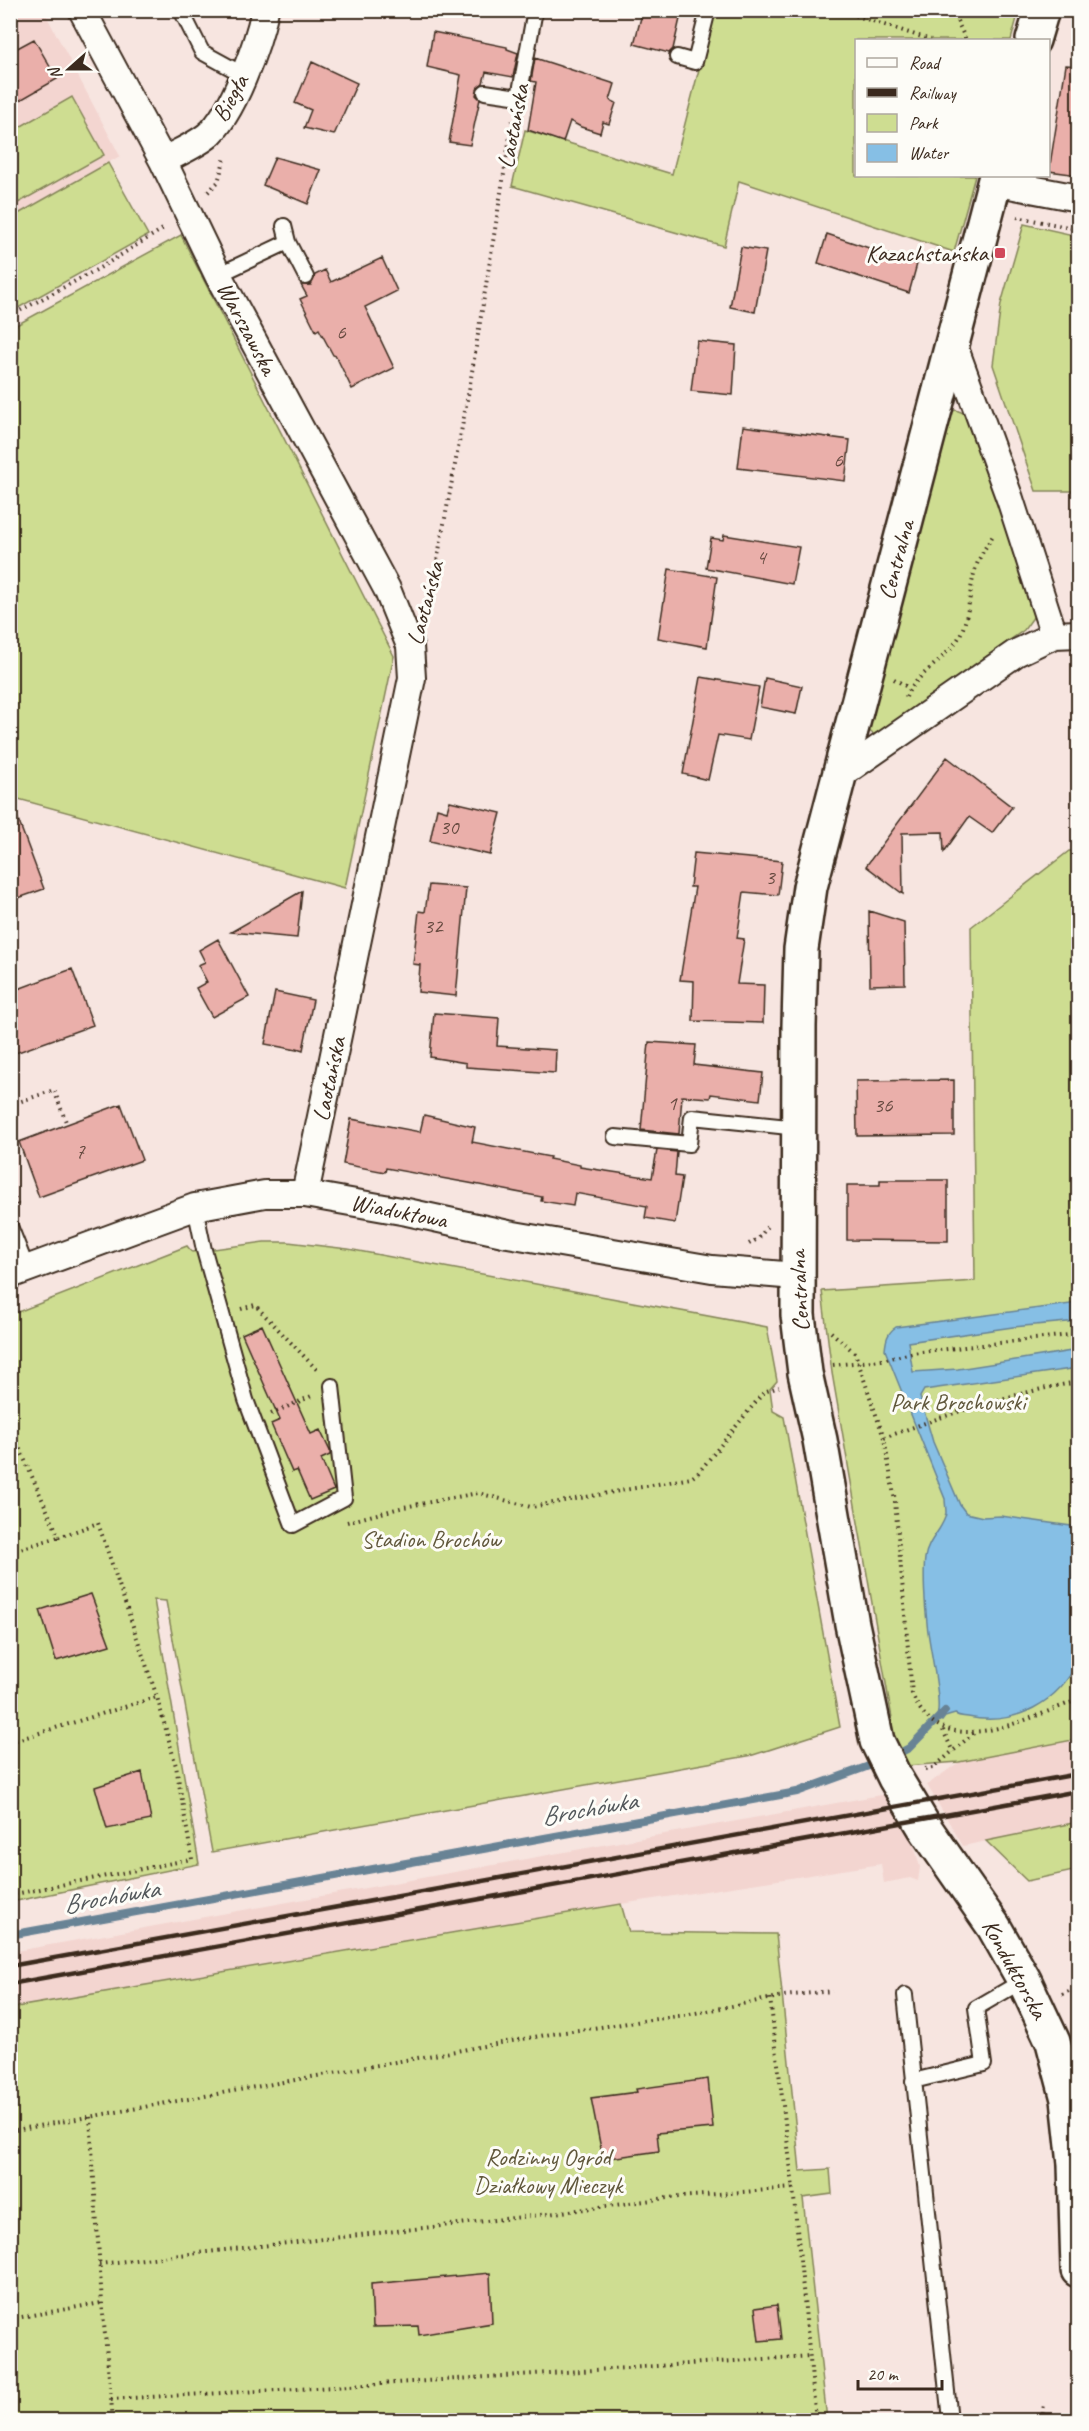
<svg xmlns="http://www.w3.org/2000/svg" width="1089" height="2431" font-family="Caveat,sans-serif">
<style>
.built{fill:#f3d5d0}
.green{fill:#cedd91;stroke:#848458;stroke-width:1.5}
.water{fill:#86bfe5;stroke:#688395;stroke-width:1.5}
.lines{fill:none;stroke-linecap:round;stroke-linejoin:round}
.stream{stroke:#688395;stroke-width:8}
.building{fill:#eaafaa;stroke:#3b2a1e;stroke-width:1.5}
.lane-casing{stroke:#3b2a1e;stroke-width:18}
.street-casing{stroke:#3b2a1e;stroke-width:30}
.secondary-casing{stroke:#3b2a1e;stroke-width:38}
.path{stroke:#3b2a1e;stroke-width:4;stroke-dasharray:1.5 4.5;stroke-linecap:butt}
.lane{stroke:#fdfcf7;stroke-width:14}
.street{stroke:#fdfcf7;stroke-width:26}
.secondary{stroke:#fdfcf7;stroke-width:33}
.rail{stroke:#3b2a1e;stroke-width:4.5}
.poi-dot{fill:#d1495b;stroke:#fdfcf7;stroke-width:2}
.labels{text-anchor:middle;stroke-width:6;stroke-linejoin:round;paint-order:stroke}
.number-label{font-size:21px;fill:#674b41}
.street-label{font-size:24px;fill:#3b2a1e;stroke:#fdfcf7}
.poi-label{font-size:24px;fill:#3b2a1e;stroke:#fdfcf7;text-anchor:end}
.park-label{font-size:24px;fill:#60573b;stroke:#fdfcf7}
.water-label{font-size:26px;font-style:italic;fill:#52575a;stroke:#fdfcf7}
</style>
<rect width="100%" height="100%" fill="#f7e5e0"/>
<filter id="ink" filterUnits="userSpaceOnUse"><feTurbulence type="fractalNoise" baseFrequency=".0167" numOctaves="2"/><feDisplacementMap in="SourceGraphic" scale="12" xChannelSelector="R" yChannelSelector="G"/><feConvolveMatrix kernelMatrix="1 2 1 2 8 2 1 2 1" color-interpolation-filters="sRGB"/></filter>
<g filter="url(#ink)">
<path class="built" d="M 11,11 L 44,11 L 120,156 L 11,218 Z
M 1078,1739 L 1078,1822 L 963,1846 L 927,1785 L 959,1762 Z
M 886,1794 L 910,1831 L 920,1867 L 918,1881 L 910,1878 L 884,1883 L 881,1864 L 621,1904 L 11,2008 L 11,1952 Z"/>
<path class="green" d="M 714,11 L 1019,11 L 1011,40 L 856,40 L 856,176 L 975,176 L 954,252 L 739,181 L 724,246 L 512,186 L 525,130 L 672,174 Z
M 72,97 L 104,155 L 11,207 L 11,132 Z
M 108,163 L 148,235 L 11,312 L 11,218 Z
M 1024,224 L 1078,236 L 1078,491 L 1036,491 L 993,365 L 1001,304 Z
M 181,235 L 394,656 L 345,888 L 11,797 L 11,328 Z
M 956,410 L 966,414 L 1033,605 L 1034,616 L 1024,630 L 878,733 L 873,734 L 867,729 L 950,412 Z
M 1069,851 L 1078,851 L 1078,1739 L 959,1762 L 905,1766 L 893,1745 L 892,1718 L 832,1373 L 822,1291 L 975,1281 L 971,927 Z
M 264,1242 L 288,1242 L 348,1249 L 767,1327 L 777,1381 L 770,1389 L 773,1411 L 784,1417 L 840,1727 L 753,1755 L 212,1852 L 166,1601 L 154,1600 L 199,1864 L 11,1902 L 10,1315 L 187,1246 L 192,1252 Z
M 1078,1822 L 1078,1870 L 1027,1881 L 986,1841 Z
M 621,1904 L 629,1932 L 776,1934 L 800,2171 L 830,2169 L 832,2194 L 803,2198 L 827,2420 L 11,2420 L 11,2008 Z"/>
<path class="water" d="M 1078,1303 L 1078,1321 L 1013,1327 L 908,1342 L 913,1372 L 958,1369 L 1078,1350 L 1078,1368 L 924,1390 L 920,1397 L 933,1442 L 960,1505 L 966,1513 L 983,1517 L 1001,1516 L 1078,1527 L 1078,1660 C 1060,1702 1014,1727 968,1717 C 963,1716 960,1717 955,1714 L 945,1717 L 942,1721 L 936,1718 C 944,1706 928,1642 927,1623 C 925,1606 923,1575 925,1558 C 927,1540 945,1527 946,1513 C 946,1508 945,1503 945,1499 L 885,1350 C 886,1340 887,1333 896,1327 Z"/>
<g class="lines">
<path class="stream" d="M 892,1757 L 909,1748 L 945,1711
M 10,1935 L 797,1792 L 880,1762"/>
</g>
<path class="building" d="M 643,10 L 682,10 L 673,49 L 669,53 L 634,44 Z
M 433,32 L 507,47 L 507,49 L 518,53 L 513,77 L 486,72 L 483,83 L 478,87 L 476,95 L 480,99 L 470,145 L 449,142 L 461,75 L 427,67 Z
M 34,39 L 57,79 L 10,106 L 10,52 Z
M 535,58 L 615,84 L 610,100 L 616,103 L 609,124 L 603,122 L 600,133 L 581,127 L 570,121 L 563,142 L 528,130 L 536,82 L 531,81 Z
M 312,62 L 357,83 L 334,135 L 304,128 L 311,110 L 295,103 Z
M 1066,65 L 1078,66 L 1078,175 L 1049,171 Z
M 275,157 L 321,170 L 308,204 L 263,185 Z
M 827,234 L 917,264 L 909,293 L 818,263 Z
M 741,247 L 766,251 L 755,312 L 730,307 Z
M 382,258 L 397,291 L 365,307 L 394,368 L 352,389 L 336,356 L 333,355 L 319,329 L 316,331 L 300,299 L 307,296 L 301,285 L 311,285 L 315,275 L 325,270 L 331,282 Z
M 697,341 L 736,345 L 733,395 L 691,391 Z
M 743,426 L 850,440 L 845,481 L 738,468 Z
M 724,535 L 799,547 L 792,584 L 706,568 L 711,538 L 723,540 Z
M 669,569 L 717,577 L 707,647 L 658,638 Z
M 701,677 L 759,687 L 749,740 L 718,735 L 708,780 L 683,774 Z
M 765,678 L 802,686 L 796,714 L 760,707 Z
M 947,757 L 1012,807 L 992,833 L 969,817 L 944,852 L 943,832 L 902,833 L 903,894 L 866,866 Z
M 450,801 L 501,813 L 490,855 L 430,841 L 437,808 L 447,811 Z
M 10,806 L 13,806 L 44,889 L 10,901 Z
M 694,853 L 782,861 L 778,895 L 744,892 L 737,938 L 744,939 L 737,984 L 764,985 L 763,1023 L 693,1021 L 694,981 L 680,980 L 695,887 L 690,887 Z
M 429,885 L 466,888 L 456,996 L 418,992 L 420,965 L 413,964 L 419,911 L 425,912 Z
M 302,891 L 297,938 L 231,932 Z
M 869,911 L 904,922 L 905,984 L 870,985 Z
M 218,939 L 249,997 L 212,1017 L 196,988 L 207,982 L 198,965 L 205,962 L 199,950 Z
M 72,969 L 93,1025 L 10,1055 L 10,992 Z
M 275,992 L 313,1000 L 303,1050 L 297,1048 L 297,1050 L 265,1044 Z
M 434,1013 L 499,1018 L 497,1046 L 556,1050 L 555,1073 L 466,1067 L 466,1063 L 430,1057 Z
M 649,1042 L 696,1045 L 694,1065 L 763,1073 L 760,1100 L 711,1094 L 710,1098 L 682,1096 L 679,1134 L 641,1130 Z
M 954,1080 L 954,1135 L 857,1136 L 856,1081 Z
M 121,1104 L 142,1160 L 39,1197 L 19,1142 Z
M 424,1115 L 475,1127 L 472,1142 L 550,1157 L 549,1159 L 580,1165 L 580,1167 L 652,1178 L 657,1150 L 677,1152 L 675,1176 L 682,1177 L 675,1223 L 645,1218 L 647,1206 L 575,1193 L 573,1206 L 541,1201 L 542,1197 L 469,1183 L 386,1168 L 385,1172 L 343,1164 L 351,1119 L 420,1132 Z
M 880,1180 L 948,1180 L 948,1241 L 847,1240 L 847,1185 L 880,1185 Z
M 262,1325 L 311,1434 L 320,1430 L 330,1451 L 330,1455 L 321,1459 L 334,1490 L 310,1500 L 297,1470 L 292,1472 L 271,1424 L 280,1420 L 242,1334 Z
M 91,1594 L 110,1645 L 56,1661 L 40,1610 Z
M 142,1772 L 151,1820 L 107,1829 L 95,1787 Z
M 708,2079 L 713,2128 L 657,2133 L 659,2151 L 603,2159 L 591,2098 L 637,2092 L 636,2089 Z
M 490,2273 L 492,2323 L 419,2335 L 418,2326 L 373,2327 L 371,2284 Z
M 777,2305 L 781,2339 L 759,2341 L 755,2308 Z"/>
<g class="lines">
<g class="lane-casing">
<path id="lane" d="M 181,10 L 202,52 L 244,75
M 677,57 L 695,62 L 708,10
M 485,92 L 519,97 L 535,10
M 284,226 L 288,242
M 218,275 L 288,242 L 306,277
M 615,1137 L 689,1144 L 692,1117 L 798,1128
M 195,1207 L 204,1250 L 246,1400 L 293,1525 L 344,1498 L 332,1386
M 10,1226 L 27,1269
M 905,1995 L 950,2420
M 913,2081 L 984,2064 L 976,2008 L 1024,1980"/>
</g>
<g class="street-casing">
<path id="street" d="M 82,10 L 163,161 L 218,275 L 387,589 L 410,646 L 412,678 L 305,1194
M 163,161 C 177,153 194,146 207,136 C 233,115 258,43 265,10
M 994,182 L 1078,198
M 1054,635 L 1078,634
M 839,776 L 1016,653 L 1054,635 L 1010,499 L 953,343
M 10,1275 L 195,1207 L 265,1194 L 305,1194 L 407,1212 L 508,1234 L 712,1269 L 796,1276"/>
</g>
<g class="secondary-casing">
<path id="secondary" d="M 1033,40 L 1042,10
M 996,176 L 810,887 L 801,949 L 799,1026 L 798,1315 L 805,1373 L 820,1440 L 852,1624 L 877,1741 L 895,1778 L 925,1828 L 994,1927 L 1024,1980 L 1053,2042 L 1068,2099 L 1075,2164 L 1078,2270"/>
</g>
<path class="path" d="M 853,10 L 857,16 L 931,40
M 952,10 L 966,40
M 208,192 L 218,182 L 225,157
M 1017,217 L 1078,229
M 10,316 L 98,269 L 166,227
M 424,606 L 435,572 L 470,384 L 513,118
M 894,679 L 909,688
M 906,697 C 913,677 945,660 958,639 C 971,616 968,591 976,567 C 980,555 987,545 994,534
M 10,970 L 17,987
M 10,1105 L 54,1090 L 66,1122
M 10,1187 L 18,1207
M 749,1244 L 759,1238 L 767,1227
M 241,1309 L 255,1305 L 319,1372
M 831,1332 L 855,1353 L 884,1438 L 895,1501 L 912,1694 C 941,1765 1026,1718 1078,1700
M 833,1365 L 882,1360 L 912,1353 L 1078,1334
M 271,1414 L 314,1395
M 10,1427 L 59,1537 L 98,1523 L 157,1697 L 176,1766 L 192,1859 L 10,1895
M 884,1438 C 947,1414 1012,1393 1078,1382
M 347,1522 L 404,1507 L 478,1493 L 531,1507 L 691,1478 L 698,1473 L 764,1392 L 779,1387
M 10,1552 L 59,1537
M 943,1730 L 953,1752
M 10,1742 L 157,1697
M 925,1769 L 933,1768 L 974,1733
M 1062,1994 L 1078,1987
M 90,2117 L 102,2303 L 113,2420
M 10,2131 L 551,2034 L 685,2015 L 784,1996 L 832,1991
M 793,2188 L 816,2420
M 99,2264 L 540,2215 L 667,2198 L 793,2188 L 770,1998
M 10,2319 L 101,2303
M 111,2399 L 334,2387 L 811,2356
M 1042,2420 L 1044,2404"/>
<use href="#lane" class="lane"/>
<use href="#street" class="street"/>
<use href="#secondary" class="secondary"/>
<path class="rail" d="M 10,1966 L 1078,1774
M 10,1984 L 1078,1791"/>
</g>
</g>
<rect class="poi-dot" x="994" y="247" width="12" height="12" rx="3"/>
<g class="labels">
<g class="number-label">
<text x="341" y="339">6</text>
<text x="838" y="467">6</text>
<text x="761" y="564">4</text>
<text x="449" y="834">30</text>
<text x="770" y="884">3</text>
<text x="433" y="933">32</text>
<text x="672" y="1110">1</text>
<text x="883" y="1112">36</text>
<text x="80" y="1158">7</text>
</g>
<g class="street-label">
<text transform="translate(230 98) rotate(-61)" y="8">Biegła</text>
<text transform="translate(513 126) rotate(-79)" y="8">Laotańska</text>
<text transform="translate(247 328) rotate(62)" y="8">Warszawska</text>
<text transform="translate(896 560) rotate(-75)" y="8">Centralna</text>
<text transform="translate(425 603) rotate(-75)" y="8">Laotańska</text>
<text transform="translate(329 1079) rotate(-78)" y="8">Laotańska</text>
<text transform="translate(399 1211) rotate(11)" y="8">Wiaduktowa</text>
<text transform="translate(799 1291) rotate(-93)" y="8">Centralna</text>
<text transform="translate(1015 1969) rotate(61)" y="8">Konduktorska</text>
</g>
<g class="poi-label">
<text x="988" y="261">Kazachstańska</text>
</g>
<g class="park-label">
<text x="958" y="1410">Park Brochowski</text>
<text x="431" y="1547">Stadion Brochów</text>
<text x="548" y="2165">Rodzinny Ogród<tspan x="548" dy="28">Działkowy Mieczyk</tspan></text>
</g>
<g class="water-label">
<text transform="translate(589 1808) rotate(-10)" y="9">Brochówka</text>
<text transform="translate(111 1896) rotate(-10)" y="9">Brochówka</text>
</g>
</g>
<rect width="1089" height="2431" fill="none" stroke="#fdfcf7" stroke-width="36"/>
<rect x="18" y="18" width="1053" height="2395" fill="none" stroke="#3b2a1e" stroke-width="2" filter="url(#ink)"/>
<rect x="855" y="39" width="195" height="138" fill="#fdfcf7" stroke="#afa8a0" stroke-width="1.5"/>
<rect x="867" y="58" width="30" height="9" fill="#fdfcf7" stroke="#afa8a0" stroke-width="1.5"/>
<text x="909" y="69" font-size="18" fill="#3b2a1e">Road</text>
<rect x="867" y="88" width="30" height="9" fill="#3b2a1e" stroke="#afa8a0" stroke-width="1.5"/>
<text x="909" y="99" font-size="18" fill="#3b2a1e">Railway</text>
<rect x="867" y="114" width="30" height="18" fill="#cedd91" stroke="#afa8a0" stroke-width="1.5"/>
<text x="909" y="129" font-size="18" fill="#3b2a1e">Park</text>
<rect x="867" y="144" width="30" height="18" fill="#86bfe5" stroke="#afa8a0" stroke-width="1.5"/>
<text x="909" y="159" font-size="18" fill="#3b2a1e">Water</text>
<g transform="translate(69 69) rotate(249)" stroke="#fdfcf7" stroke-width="4.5" paint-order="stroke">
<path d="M0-4.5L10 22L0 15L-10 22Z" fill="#3b2a1e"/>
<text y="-9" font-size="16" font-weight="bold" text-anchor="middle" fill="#3b2a1e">N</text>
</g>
<path d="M858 2380v9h84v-9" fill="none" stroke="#3b2a1e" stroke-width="3"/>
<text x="867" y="2380" font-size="18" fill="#3b2a1e" stroke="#fdfcf7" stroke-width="4.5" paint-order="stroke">20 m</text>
</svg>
